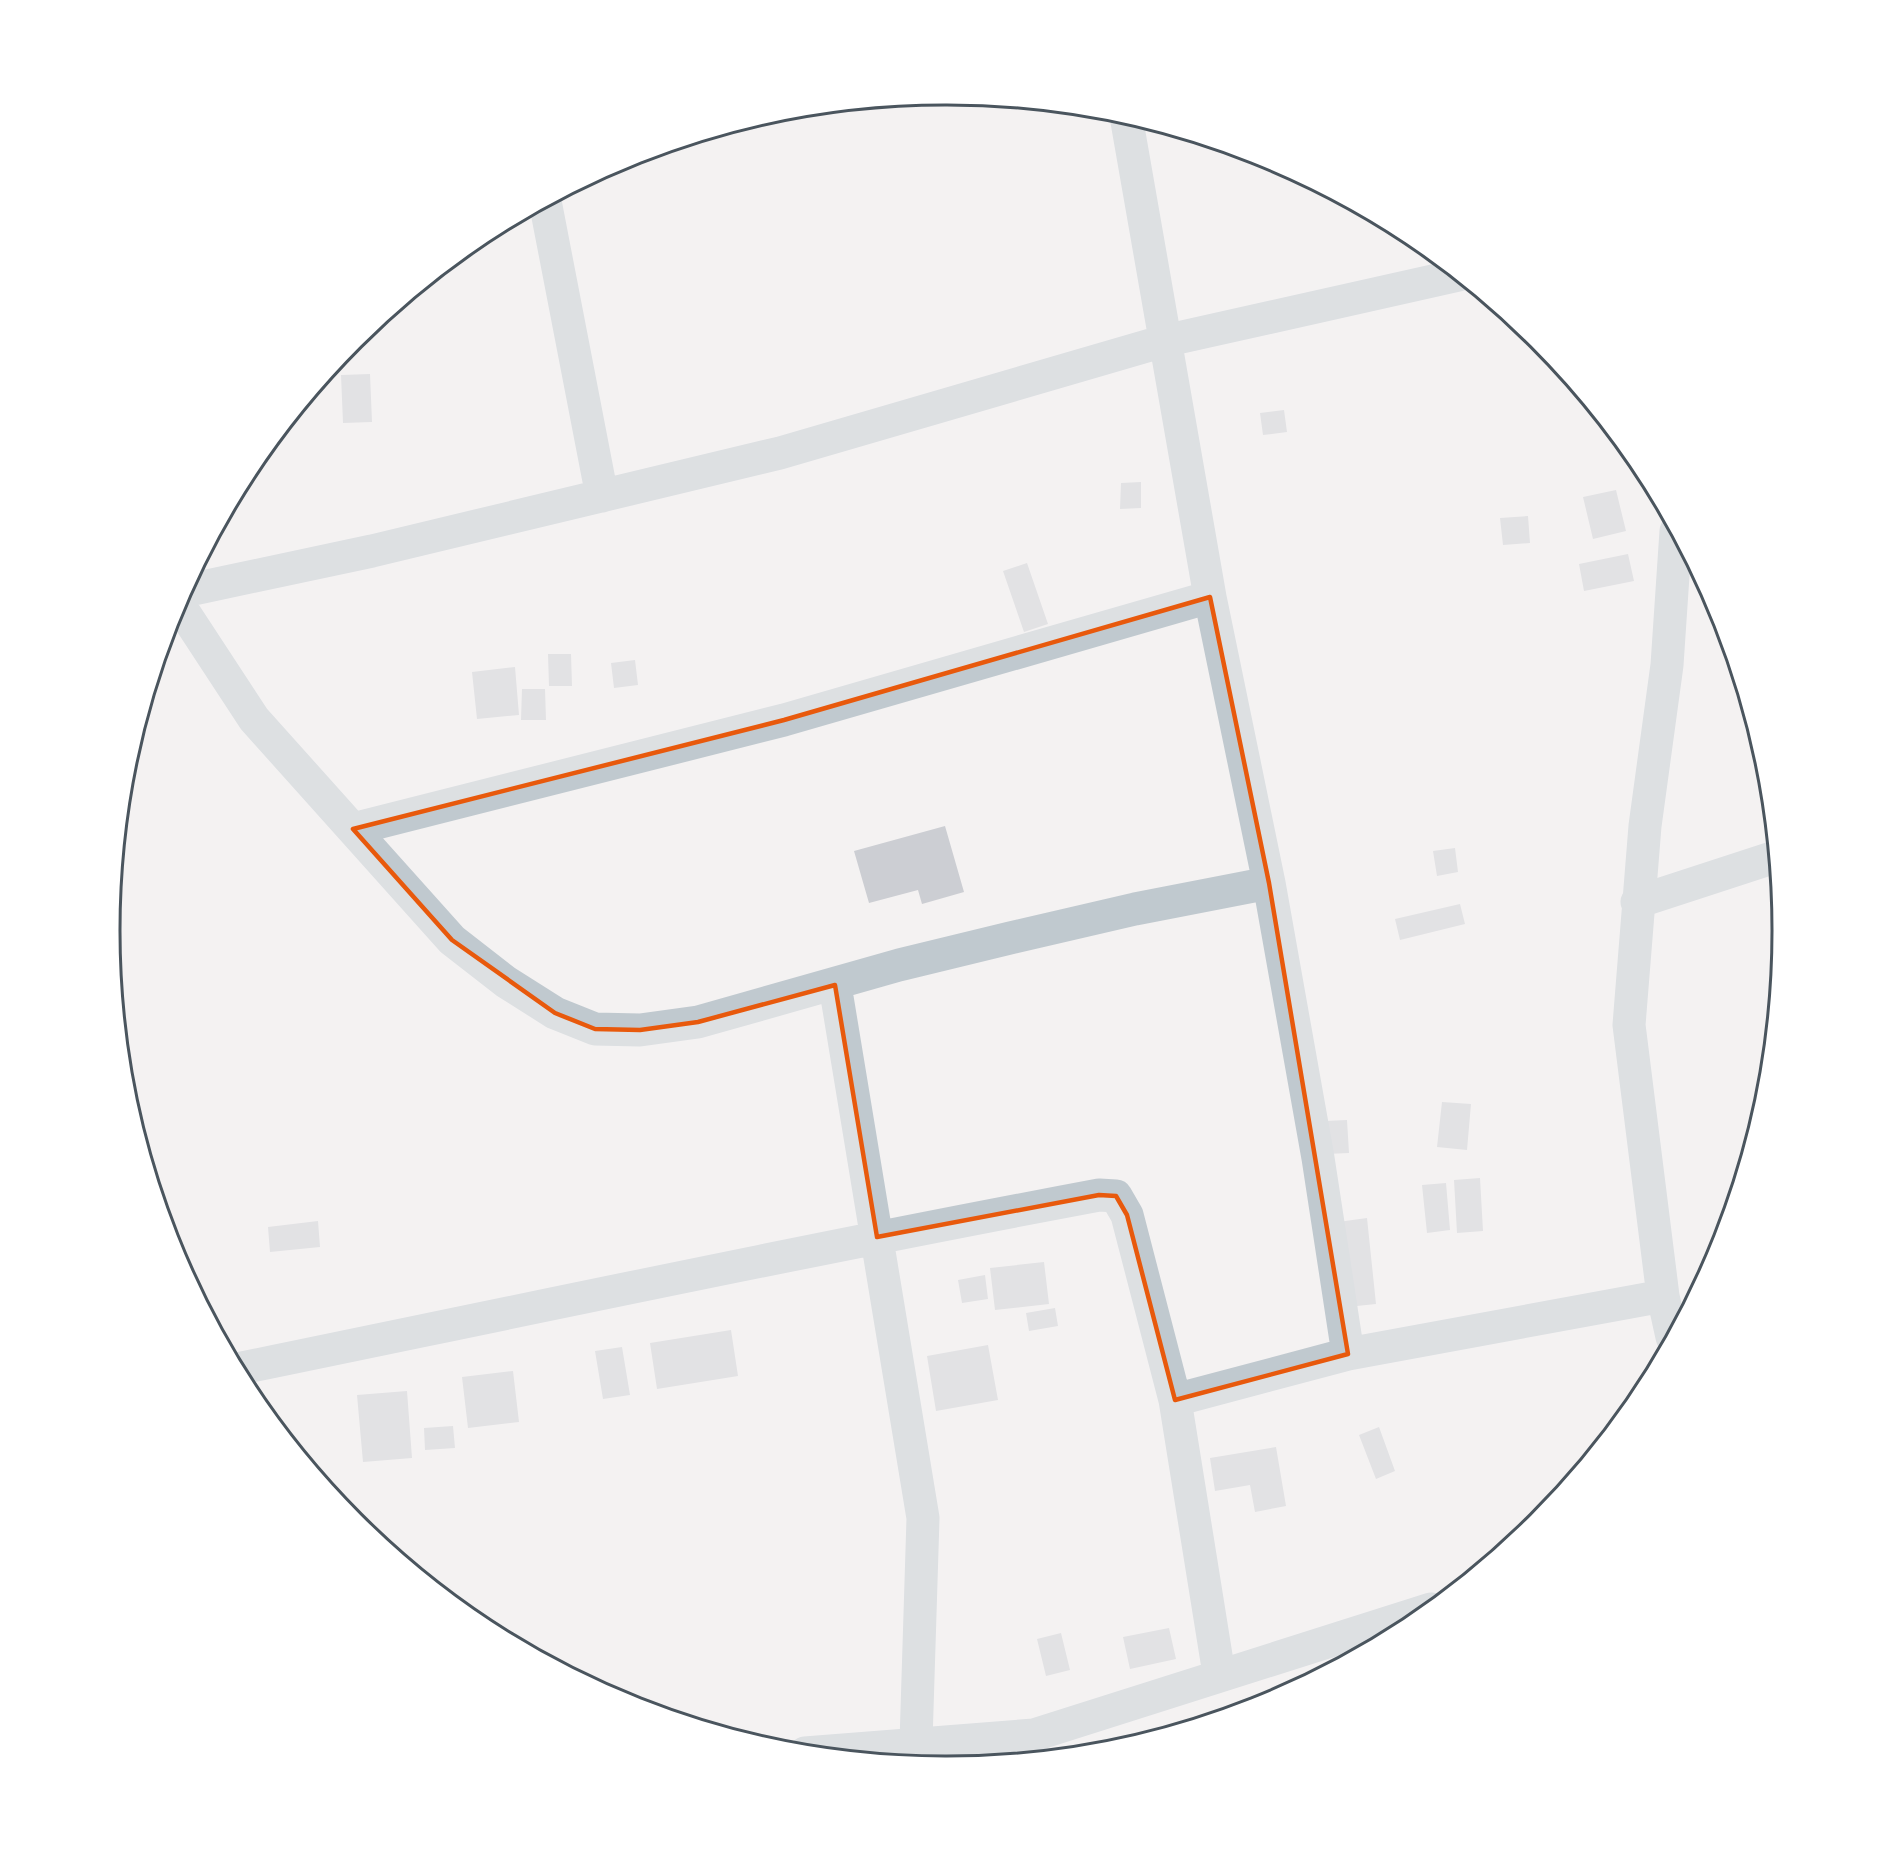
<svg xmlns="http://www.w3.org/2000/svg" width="1892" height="1861" font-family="Roboto,sans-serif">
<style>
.building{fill:#ccced3}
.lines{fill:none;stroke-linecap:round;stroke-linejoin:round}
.minor{stroke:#c0c9cf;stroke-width:33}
.marked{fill:none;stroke:#e8590c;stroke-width:4.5;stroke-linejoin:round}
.rim{fill:none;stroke:#4a555e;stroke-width:3}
</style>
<rect width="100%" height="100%" fill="#f4f2f2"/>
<path class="building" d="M 370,374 L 372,422 L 343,423 L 341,375 Z
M 1284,410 L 1287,432 L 1263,435 L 1260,413 Z
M 1141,482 L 1141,508 L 1120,509 L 1121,483 Z
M 1616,490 L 1626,531 L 1593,539 L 1583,497 Z
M 1528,516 L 1530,543 L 1503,545 L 1500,518 Z
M 1628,554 L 1634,581 L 1584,591 L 1579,564 Z
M 1027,563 L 1048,624 L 1024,632 L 1003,571 Z
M 548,654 L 571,654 L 572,686 L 549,686 Z
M 635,660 L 638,685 L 614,688 L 611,663 Z
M 515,667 L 519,715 L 477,719 L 472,672 Z
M 522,689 L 545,689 L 546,720 L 521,720 Z
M 945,826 L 964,892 L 922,904 L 918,890 L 869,903 L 854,851 Z
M 1455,848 L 1458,872 L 1437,876 L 1433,851 Z
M 1460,904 L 1465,924 L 1400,940 L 1395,919 Z
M 1442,1102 L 1471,1104 L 1467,1150 L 1437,1147 Z
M 1347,1120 L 1349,1153 L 1327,1154 L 1325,1121 Z
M 1480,1178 L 1483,1231 L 1457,1233 L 1454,1180 Z
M 1446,1183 L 1450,1230 L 1427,1233 L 1422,1185 Z
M 1367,1218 L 1376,1304 L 1347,1307 L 1338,1222 Z
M 318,1221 L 320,1247 L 270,1252 L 268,1227 Z
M 1044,1262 L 1049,1304 L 995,1310 L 990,1268 Z
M 985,1275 L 988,1299 L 962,1303 L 958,1280 Z
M 1055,1308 L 1058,1326 L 1029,1331 L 1026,1313 Z
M 731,1330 L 738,1376 L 657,1389 L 650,1343 Z
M 988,1345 L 998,1400 L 936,1411 L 927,1356 Z
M 622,1347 L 630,1395 L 603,1399 L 595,1351 Z
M 513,1371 L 519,1422 L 468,1428 L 462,1377 Z
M 407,1391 L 412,1458 L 363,1462 L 357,1395 Z
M 453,1426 L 455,1448 L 425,1450 L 424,1428 Z
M 1379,1427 L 1395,1471 L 1376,1479 L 1359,1435 Z
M 1276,1447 L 1286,1506 L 1255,1512 L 1250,1485 L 1215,1491 L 1210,1458 Z
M 1169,1628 L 1176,1659 L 1130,1669 L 1123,1637 Z
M 1061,1633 L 1070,1670 L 1046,1676 L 1037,1639 Z"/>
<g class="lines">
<path class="minor" d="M 1126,116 L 1210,597 L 1269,883 L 1318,1158 L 1348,1354
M 545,201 L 602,496
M 184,591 L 372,551 L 780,453 L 1164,341 L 1459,275
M 178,603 L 254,719 L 452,940 L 506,982 L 555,1013 L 595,1029 L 640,1030 L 698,1022 L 899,965 L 1010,938 L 1135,909 L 1269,883
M 353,829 L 784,720 L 1210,597
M 1637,902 L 1775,857
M 835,985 L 923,1518 L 916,1742
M 1672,1337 L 1663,1296 L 1629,1025 L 1645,826 L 1667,665 L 1676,531
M 237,1369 C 524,1310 811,1249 1099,1195 L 1116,1196 L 1127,1215 L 1175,1400 L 1219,1674
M 1175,1400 L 1348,1354 L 1663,1296
M 805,1753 L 1034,1735 L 1431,1609"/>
</g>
<path d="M0 0H1892V1861H0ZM 1210,597 L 1269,883 L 1348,1354 L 1175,1400 L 1127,1215 L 1116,1196 L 1099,1195 L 877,1237 L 835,985 L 698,1022 L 640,1030 L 595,1029 L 555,1013 L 452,940 L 353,829 L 784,720 Z" fill="#f4f2f2" fill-opacity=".55" fill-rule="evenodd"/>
<path class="marked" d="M 1210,597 L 1269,883 L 1348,1354 L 1175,1400 L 1127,1215 L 1116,1196 L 1099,1195 L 877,1237 L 835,985 L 698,1022 L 640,1030 L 595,1029 L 555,1013 L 452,940 L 353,829 L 784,720 Z"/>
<path d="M0 0H1892V1861H0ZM945 105H947A825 825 0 0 1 1772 930V931A825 825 0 0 1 947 1756H945A825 825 0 0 1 120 931V930A825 825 0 0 1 945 105Z" fill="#fff" fill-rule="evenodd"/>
<path class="rim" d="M945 105H947A825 825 0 0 1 1772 930V931A825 825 0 0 1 947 1756H945A825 825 0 0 1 120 931V930A825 825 0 0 1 945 105Z"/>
</svg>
